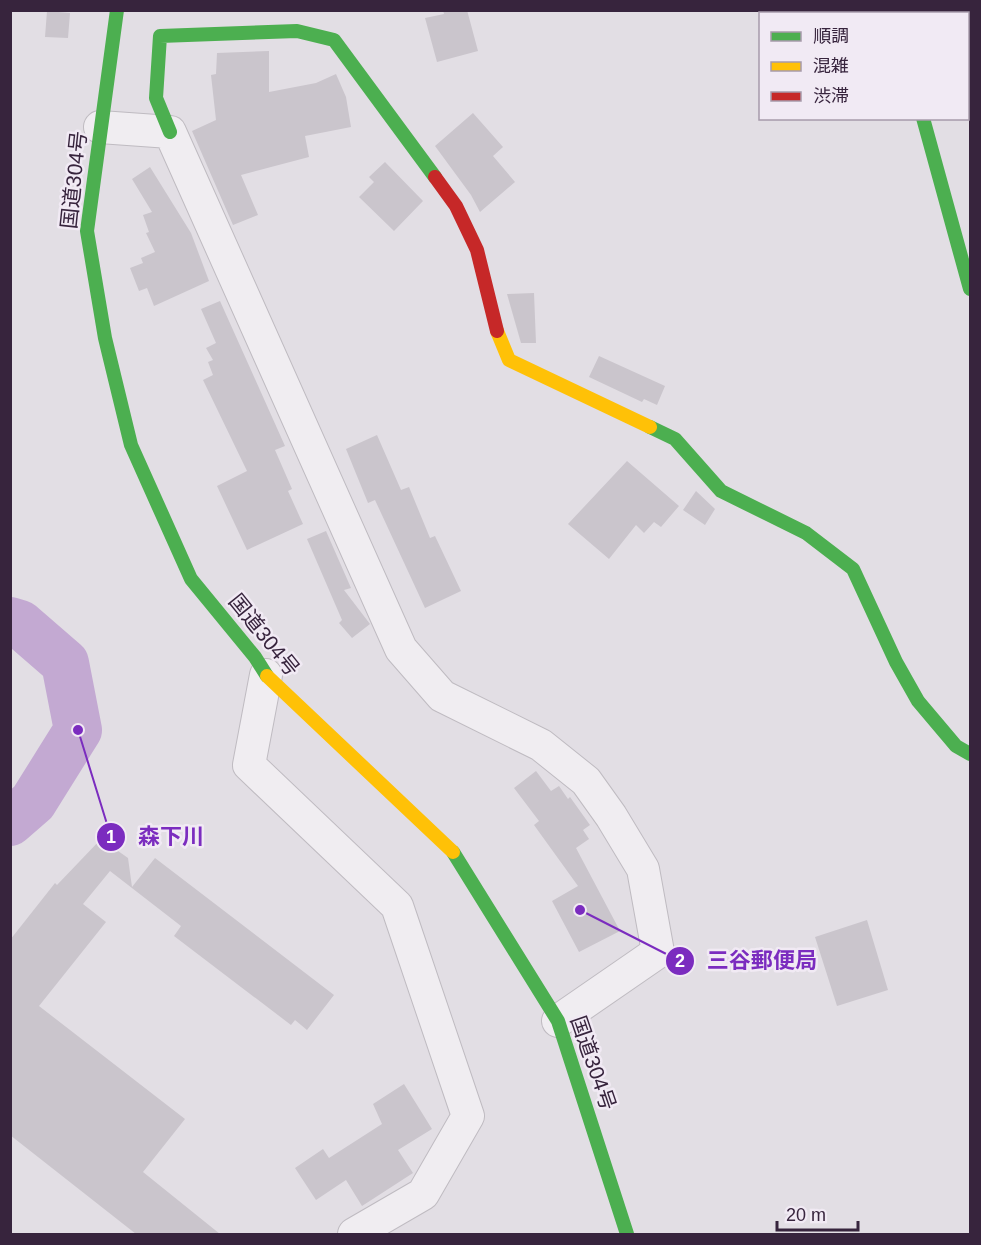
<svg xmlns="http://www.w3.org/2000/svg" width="981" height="1245" font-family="Arial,'Noto Sans JP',sans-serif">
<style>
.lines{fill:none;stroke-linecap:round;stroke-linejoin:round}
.river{stroke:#c3a9d2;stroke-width:48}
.building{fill:#cac5cc}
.street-casing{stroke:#bfbbc1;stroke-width:34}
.street{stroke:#f0edf1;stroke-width:32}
.fast{stroke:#4caf50;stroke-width:14}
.slow{stroke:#ffc107;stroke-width:14}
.jam{stroke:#c62828;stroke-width:14}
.labels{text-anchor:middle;stroke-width:5;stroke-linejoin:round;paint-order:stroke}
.street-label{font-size:21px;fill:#37243d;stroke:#f1eaf4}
.leader{fill:none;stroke:#7b2cbf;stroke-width:2}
.callout-dot{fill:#7b2cbf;stroke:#f1eaf4;stroke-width:2}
.mark-label{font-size:18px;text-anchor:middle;font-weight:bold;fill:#fff}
.callout-label{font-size:22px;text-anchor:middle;font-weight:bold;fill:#7b2cbf;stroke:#f1eaf4;stroke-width:5;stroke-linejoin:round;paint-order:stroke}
</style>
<rect width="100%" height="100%" fill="#e2dee4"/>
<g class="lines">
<path class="river" d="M 10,621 L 20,624 L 65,663 L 78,730 L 33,802 L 10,822"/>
</g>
<path class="building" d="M 443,10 L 467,10 L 478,51 L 437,62 L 425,18 L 444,14 Z
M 47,11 L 70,13 L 68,38 L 45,37 Z
M 269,51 L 269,92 L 316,83 L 336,74 L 346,97 L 351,127 L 305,136 L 309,157 L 241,175 L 258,215 L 233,225 L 192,131 L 216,120 L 211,75 L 216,74 L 217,53 Z
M 473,113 L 503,147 L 493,156 L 515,182 L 480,212 L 471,195 L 435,146 Z
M 385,162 L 423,201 L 394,231 L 359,197 L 374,182 L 369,177 Z
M 150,167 L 191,233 L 209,281 L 154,306 L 147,288 L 139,291 L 130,268 L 143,263 L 141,258 L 155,252 L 146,233 L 149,232 L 143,215 L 152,212 L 132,179 Z
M 534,293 L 536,343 L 521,343 L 507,294 Z
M 220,301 L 285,446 L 275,450 L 292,489 L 288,491 L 303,524 L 247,550 L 217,486 L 247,471 L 203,380 L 213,375 L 208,362 L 213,360 L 206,348 L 216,343 L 201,309 Z
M 599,356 L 665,386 L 657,405 L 644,399 L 642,402 L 589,377 Z
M 377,435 L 401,490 L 409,487 L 430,538 L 435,536 L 461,591 L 425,608 L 375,500 L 368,503 L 346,449 Z
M 627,461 L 679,506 L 661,527 L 654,522 L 644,533 L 636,525 L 609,559 L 568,524 Z
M 696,491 L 715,509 L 705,525 L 683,510 Z
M 326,531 L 351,588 L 344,590 L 370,624 L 352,638 L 339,623 L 342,620 L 307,539 Z
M 536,771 L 551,791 L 559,786 L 568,799 L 570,797 L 590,825 L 583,830 L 589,839 L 576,848 L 620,931 L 579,952 L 552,901 L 578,886 L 534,825 L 539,821 L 514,788 Z
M 101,839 L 128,858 L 132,887 L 155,858 L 334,995 L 307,1030 L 295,1020 L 291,1025 L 174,936 L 181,926 L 110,871 L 83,904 L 106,922 L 39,1006 L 185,1119 L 143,1172 L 220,1234 L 136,1234 L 10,1135 L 10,940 L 55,883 L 57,885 Z
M 867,920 L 888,990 L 837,1006 L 815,937 Z
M 404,1084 L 432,1129 L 398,1150 L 413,1173 L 362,1206 L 346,1180 L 316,1200 L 295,1168 L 323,1149 L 329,1158 L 382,1124 L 373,1104 Z"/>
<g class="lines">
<g class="street-casing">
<path id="street" d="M 100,127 L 170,132 L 401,649 L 442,696 L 541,745 L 586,781 L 611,816 L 643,869 L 658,952 L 558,1021
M 266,675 L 249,765 L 397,906 L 468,1116 L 423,1194 L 354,1234"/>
</g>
<use href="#street" class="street"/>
<path class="fast" d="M 117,10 L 87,231 L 105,338 L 131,445 L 191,579 L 255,657 L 267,676
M 892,10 L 893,14
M 940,10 L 941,14
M 968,100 L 970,111
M 923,118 L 970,289
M 170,132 L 156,98 L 160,36 L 297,31 L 334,40 L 435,177
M 650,427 L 675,439 L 721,491 L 806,533 L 853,569 L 896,662 L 918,701 L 956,746 L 970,754
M 453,852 L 558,1021 L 627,1234"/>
<path class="slow" d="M 497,331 L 509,360 L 650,427
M 267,676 L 453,852"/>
<path class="jam" d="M 435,177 L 456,206 L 477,250 L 497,331"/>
</g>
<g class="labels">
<g class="street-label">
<text transform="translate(74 180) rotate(-84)" y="7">国道304号</text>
<text transform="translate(264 635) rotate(51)" y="7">国道304号</text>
<text transform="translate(593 1063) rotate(71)" y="7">国道304号</text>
</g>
</g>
<path class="leader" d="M78 730L111 837M580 910L680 961"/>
<g class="callout-dot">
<circle cx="78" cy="730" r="6"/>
<circle cx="580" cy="910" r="6"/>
<circle cx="111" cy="837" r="15"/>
<circle cx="680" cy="961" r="15"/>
</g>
<g class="mark-label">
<text x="111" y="843">1</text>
<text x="680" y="967">2</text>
</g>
<g class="callout-label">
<text x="171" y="844">森下川</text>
<text x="762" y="968">三谷郵便局</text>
</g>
<rect width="981" height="1245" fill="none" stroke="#37243d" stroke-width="24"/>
<rect x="759" y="12" width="210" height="108" fill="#f1eaf4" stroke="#a79bab" stroke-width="1.5"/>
<rect x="771" y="32" width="30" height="9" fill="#4caf50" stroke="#a79bab" stroke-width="1.5"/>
<text x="813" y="42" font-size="18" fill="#37243d">順調</text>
<rect x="771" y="62" width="30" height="9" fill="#ffc107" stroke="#a79bab" stroke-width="1.5"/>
<text x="813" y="72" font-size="18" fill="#37243d">混雑</text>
<rect x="771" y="92" width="30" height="9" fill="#c62828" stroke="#a79bab" stroke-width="1.5"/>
<text x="813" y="102" font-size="18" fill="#37243d">渋滞</text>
<path d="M777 1221v9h81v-9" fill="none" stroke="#37243d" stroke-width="3"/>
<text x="786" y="1221" font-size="18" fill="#37243d" stroke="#f1eaf4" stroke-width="4.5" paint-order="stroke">20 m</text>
</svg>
